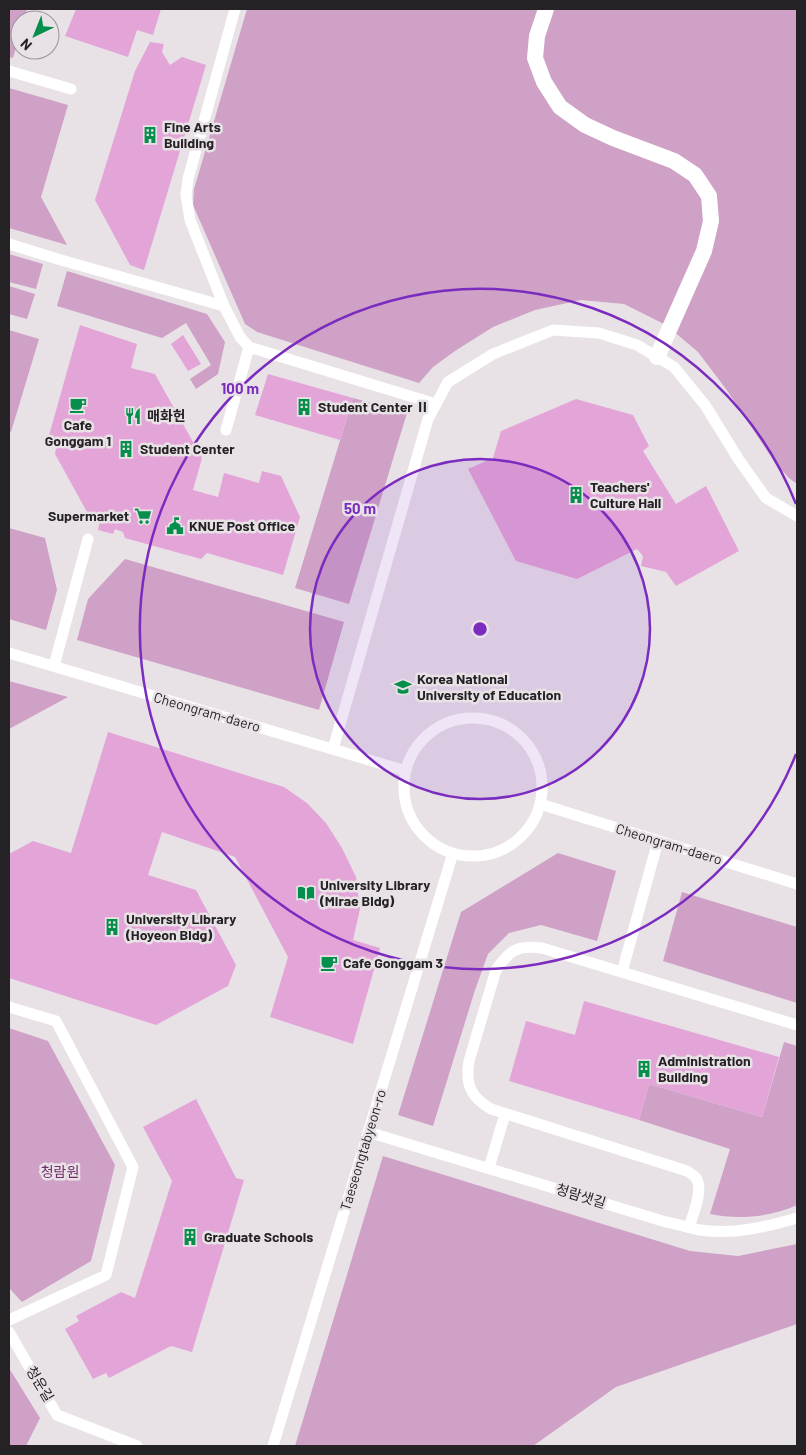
<svg xmlns="http://www.w3.org/2000/svg" width="806" height="1455" font-family="Barlow,'Noto Sans KR',sans-serif">
<style>
.green{fill:#cfa1c6}
.building{fill:#e3a5d8}
.lines{fill:none;stroke-linecap:round;stroke-linejoin:round}
.service{stroke:#fff;stroke-width:11}
.pedestrian{stroke:#fff;stroke-width:16}
.ring{fill:none;stroke:#7b2cbf;stroke-width:2.5}
.labels{text-anchor:middle;stroke-width:5;stroke-linejoin:round;paint-order:stroke}
.poi-label{font-size:14px;font-weight:bold;fill:#242224;stroke:#e8e2e7;text-anchor:start}
.street-label{font-size:14px;fill:#242224;stroke:#e8e2e7}
.park-label{font-size:14px;fill:#732c6a;stroke:#e8e2e7}
.centre{fill:#7b2cbf;stroke:#e8e2e7;stroke-width:2.5}
.ring-label{font-size:15px;text-anchor:middle;font-weight:bold;fill:#7b2cbf;stroke:#e8e2e7;stroke-width:5;stroke-linejoin:round;paint-order:stroke}
</style>
<rect width="100%" height="100%" fill="#e8e2e7"/>
<path class="green" d="M 9,9 L 27,9 L 24,20 L 20,20 L 20,34 L 13,58 L 9,57 Z
M 247,9 L 797,9 L 797,484 L 789,478 L 776,464 L 726,389 L 698,352 L 666,325 L 624,304 L 581,300 L 535,310 L 493,327 L 455,351 L 433,367 L 419,383 L 257,332 L 245,324 L 193,205 L 194,189 Z
M 9,88 L 68,105 L 41,197 L 67,245 L 9,228 Z
M 9,254 L 43,264 L 36,289 L 9,282 Z
M 67,271 L 207,314 L 225,342 L 218,374 L 196,389 L 190,379 L 211,365 L 186,323 L 162,338 L 57,306 Z
M 9,286 L 35,294 L 27,319 L 9,314 Z
M 9,330 L 39,339 L 11,432 L 9,431 Z
M 353,398 L 407,413 L 349,604 L 295,588 Z
M 9,528 L 45,538 L 57,590 L 46,630 L 9,619 Z
M 125,559 L 344,622 L 319,710 L 77,640 L 88,599 Z
M 9,681 L 68,697 L 9,729 Z
M 558,853 L 616,871 L 597,941 L 541,925 L 509,933 L 488,954 L 475,990 L 433,1126 L 398,1115 L 461,912 Z
M 682,892 L 797,927 L 797,1003 L 663,961 Z
M 9,1028 L 48,1041 L 115,1165 L 91,1261 L 22,1302 L 9,1288 Z
M 784,1042 L 797,1046 L 797,1205 C 771,1217 738,1220 710,1214 L 730,1149 L 639,1120 L 649,1084 L 762,1117 Z
M 383,1156 L 690,1251 L 738,1256 L 797,1244 L 797,1324 L 616,1387 L 533,1446 L 295,1446 Z
M 9,1368 L 40,1418 L 26,1446 L 9,1446 Z"/>
<path class="building" d="M 76,9 L 161,9 L 153,35 L 137,30 L 128,57 L 65,36 Z
M 150,42 L 164,44 L 162,52 L 170,65 L 182,57 L 206,65 L 144,270 L 130,265 L 95,200 L 135,71 Z
M 80,325 L 137,344 L 131,368 L 155,374 L 202,458 L 193,490 L 218,497 L 224,473 L 259,483 L 262,471 L 281,476 L 300,517 L 283,575 L 207,553 L 201,559 L 125,538 L 123,532 L 115,529 L 113,534 L 98,530 L 101,515 L 87,512 L 55,454 L 57,443 L 48,439 Z
M 183,335 L 201,364 L 188,371 L 171,344 Z
M 268,374 L 353,398 L 340,440 L 255,415 Z
M 576,399 L 633,415 L 649,446 L 643,451 L 676,504 L 706,486 L 739,551 L 676,586 L 666,572 L 641,566 L 643,556 L 637,549 L 577,579 L 516,561 L 468,469 L 493,458 L 501,431 Z
M 108,732 L 284,787 L 307,803 L 326,823 L 342,848 L 356,877 L 360,909 L 353,940 L 380,948 L 353,1044 L 270,1017 L 288,957 L 235,857 L 162,832 L 148,875 L 196,890 L 236,965 L 228,986 L 156,1025 L 9,978 L 9,854 L 33,841 L 71,853 Z
M 584,1001 L 779,1057 L 762,1117 L 649,1084 L 639,1120 L 509,1081 L 526,1021 L 575,1035 Z
M 196,1099 L 236,1178 L 244,1180 L 192,1352 L 171,1346 L 109,1378 L 106,1373 L 93,1379 L 65,1329 L 79,1321 L 76,1316 L 121,1292 L 135,1298 L 172,1181 L 143,1127 Z"/>
<g class="lines">
<path class="service" d="M 235,9 L 188,179 L 186,195 L 190,220 L 224,306 L 240,337 L 249,347 L 436,404
M 9,71 L 71,89
M 9,244 L 61,260 L 224,306
M 226,430 L 249,347
M 9,653 L 406,771
M 54,666 L 88,539
M404 787a69 69 0 1 1 138 0a69 69 0 1 1-138 0Z
M 333,749 L 428,419 L 448,382 L 493,354 L 553,330 L 599,333 L 637,345 L 674,367 L 705,405 L 739,460 L 766,498 L 797,516
M 540,804 L 797,884
M 622,972 L 658,841
M 9,1007 L 56,1021 L 133,1167 L 106,1275 L 9,1320
M 368,1132 L 666,1222 C 677,1224 689,1228 700,1230 C 733,1235 766,1227 797,1218
M 489,1168 L 505,1114
M 689,1227 C 693,1215 704,1189 696,1178 C 694,1175 690,1173 687,1171 L 491,1109 C 471,1097 465,1085 469,1061 L 496,970 C 510,950 517,945 542,948 L 797,1025
M 9,1332 L 57,1415 L 137,1446
M 273,1446 L 453,853"/>
<path class="pedestrian" d="M 546,9 L 537,36 L 535,58 L 544,82 L 560,107 L 585,125 L 613,138 L 674,161 L 695,175 L 709,196 L 711,221 L 704,251 L 657,357"/>
</g>
<circle cx="480" cy="629" r="170" fill="#7b2cbf" fill-opacity=".12"/>
<g class="ring">
<circle cx="480" cy="629" r="170"/>
<path d="M796 754A340 340 0 1 1 796 504"/>
</g>
<defs>
<g id="building-bare" transform="scale(1.35)"><path d="M-4-6H4V6H1V3H-1V6H-4ZM-2.5-4.3h1.7v1.8h-1.7ZM.8-4.3h1.7v1.8H.8ZM-2.5-1h1.7V.8h-1.7ZM.8-1h1.7V.8H.8Z" fill="#068e4c" stroke="#e8e2e7" stroke-width="2.5" paint-order="stroke"/></g>
<g id="cafe-bare" transform="scale(1.35)"><path d="M-5.5-4.5H6V0H3Q3 3.5 0 3.5H-2.5Q-5.5 3.5-5.5 0ZM3-3.2v2h1.7v-2ZM-6 4.5H4V6H-6Z" fill="#068e4c" stroke="#e8e2e7" stroke-width="2.5" paint-order="stroke"/></g>
<g id="restaurant-bare" transform="scale(1.35)"><path d="M-5-6h1v4h1v-4h1v4h1v-4h1v5L-1.5 .5V6h-2V.5L-5-1ZM5-6V6H3V1.5H1.5Q1.5-4 5-6Z" fill="#068e4c" stroke="#e8e2e7" stroke-width="2.5" paint-order="stroke"/></g>
<g id="supermarket-bare" transform="scale(1.35)"><path d="M-6-5.5h2.5l.6 2H6L4.5 2H-2.5L-4.4-4H-6ZM-1.5 3.2a1.3 1.3 0 1 0 .1 0ZM3 3.2a1.3 1.3 0 1 0 .1 0Z" fill="#068e4c" stroke="#e8e2e7" stroke-width="2.5" paint-order="stroke"/></g>
<g id="civic-bare" transform="scale(1.35)"><path d="M-.6-6.5H3V-4.5H.6V-3L4-1V1h2V6H-6V1h2V-1L-.6-3ZM-1.2 2.5V6h2.4V2.5Z" fill="#068e4c" stroke="#e8e2e7" stroke-width="2.5" paint-order="stroke"/></g>
<g id="university-bare" transform="scale(1.35)"><path d="M0-5L7-2L0 1L-7-2ZM-4 1L0 2.5L4 1V4Q0 6-4 4Z" fill="#068e4c" stroke="#e8e2e7" stroke-width="2.5" paint-order="stroke"/></g>
<g id="library-bare" transform="scale(1.35)"><path d="M-6-4Q-3-5.5-.7-3.5V5Q-3 3-6 4ZM6-4Q3-5.5 .7-3.5V5Q3 3 6 4Z" fill="#068e4c" stroke="#e8e2e7" stroke-width="2.5" paint-order="stroke"/></g>
</defs>
<g fill-rule="evenodd">
<use href="#building-bare" x="150" y="135"/>
<use href="#cafe-bare" x="78" y="405"/>
<use href="#building-bare" x="304" y="407"/>
<use href="#restaurant-bare" x="133" y="416"/>
<use href="#building-bare" x="126" y="449"/>
<use href="#building-bare" x="576" y="495"/>
<use href="#supermarket-bare" x="143" y="516"/>
<use href="#civic-bare" x="175" y="526"/>
<use href="#university-bare" x="403" y="687"/>
<use href="#library-bare" x="306" y="893"/>
<use href="#building-bare" x="112" y="927"/>
<use href="#cafe-bare" x="329" y="963"/>
<use href="#building-bare" x="644" y="1069"/>
<use href="#building-bare" x="190" y="1237"/>
</g>
<g class="labels">
<g class="poi-label">
<text x="164" y="132">Fine Arts<tspan x="164" dy="16">Building</tspan></text>
<text x="318" y="412">Student Center Ⅱ</text>
<text x="147" y="421">매화헌</text>
<text x="78" y="430" text-anchor="middle">Cafe<tspan x="78" dy="16">Gonggam 1</tspan></text>
<text x="140" y="454">Student Center</text>
<text x="590" y="492">Teachers'<tspan x="590" dy="16">Culture Hall</tspan></text>
<text x="129" y="521" text-anchor="end">Supermarket</text>
<text x="189" y="531">KNUE Post Office</text>
<text x="417" y="684">Korea National<tspan x="417" dy="16">University of Education</tspan></text>
<text x="320" y="890">University Library<tspan x="320" dy="16">(Mirae Bldg)</tspan></text>
<text x="126" y="924">University Library<tspan x="126" dy="16">(Hoyeon Bldg)</tspan></text>
<text x="343" y="968">Cafe Gonggam 3</text>
<text x="658" y="1066">Administration<tspan x="658" dy="16">Building</tspan></text>
<text x="204" y="1242">Graduate Schools</text>
</g>
<g class="street-label">
<text transform="translate(207 712) rotate(16)" y="5">Cheongram-daero</text>
<text transform="translate(669 844) rotate(17)" y="5">Cheongram-daero</text>
<text transform="translate(363 1150) rotate(-73)" y="5">Taeseongtabyeon-ro</text>
<text transform="translate(581 1196) rotate(17)" y="5">청람샛길</text>
<text transform="translate(40 1384) rotate(59)" y="5">청운길</text>
</g>
<g class="park-label">
<text x="60" y="1177">청람원</text>
</g>
</g>
<circle cx="480" cy="629" r="8" class="centre"/>
<g class="ring-label">
<text x="240" y="394">100 m</text>
<text x="360" y="514">50 m</text>
</g>
<rect width="806" height="1455" fill="none" stroke="#242224" stroke-width="20"/>
<g transform="translate(35 35) rotate(223)"><circle r="24" fill="#e8e2e7" stroke="#9a9599"/>
<path d="M0-4L9 19L0 12L-9 19Z" fill="#068e4c"/>
<text y="-8" font-size="14" font-weight="bold" text-anchor="middle" fill="#242224">N</text>
</g>
</svg>
